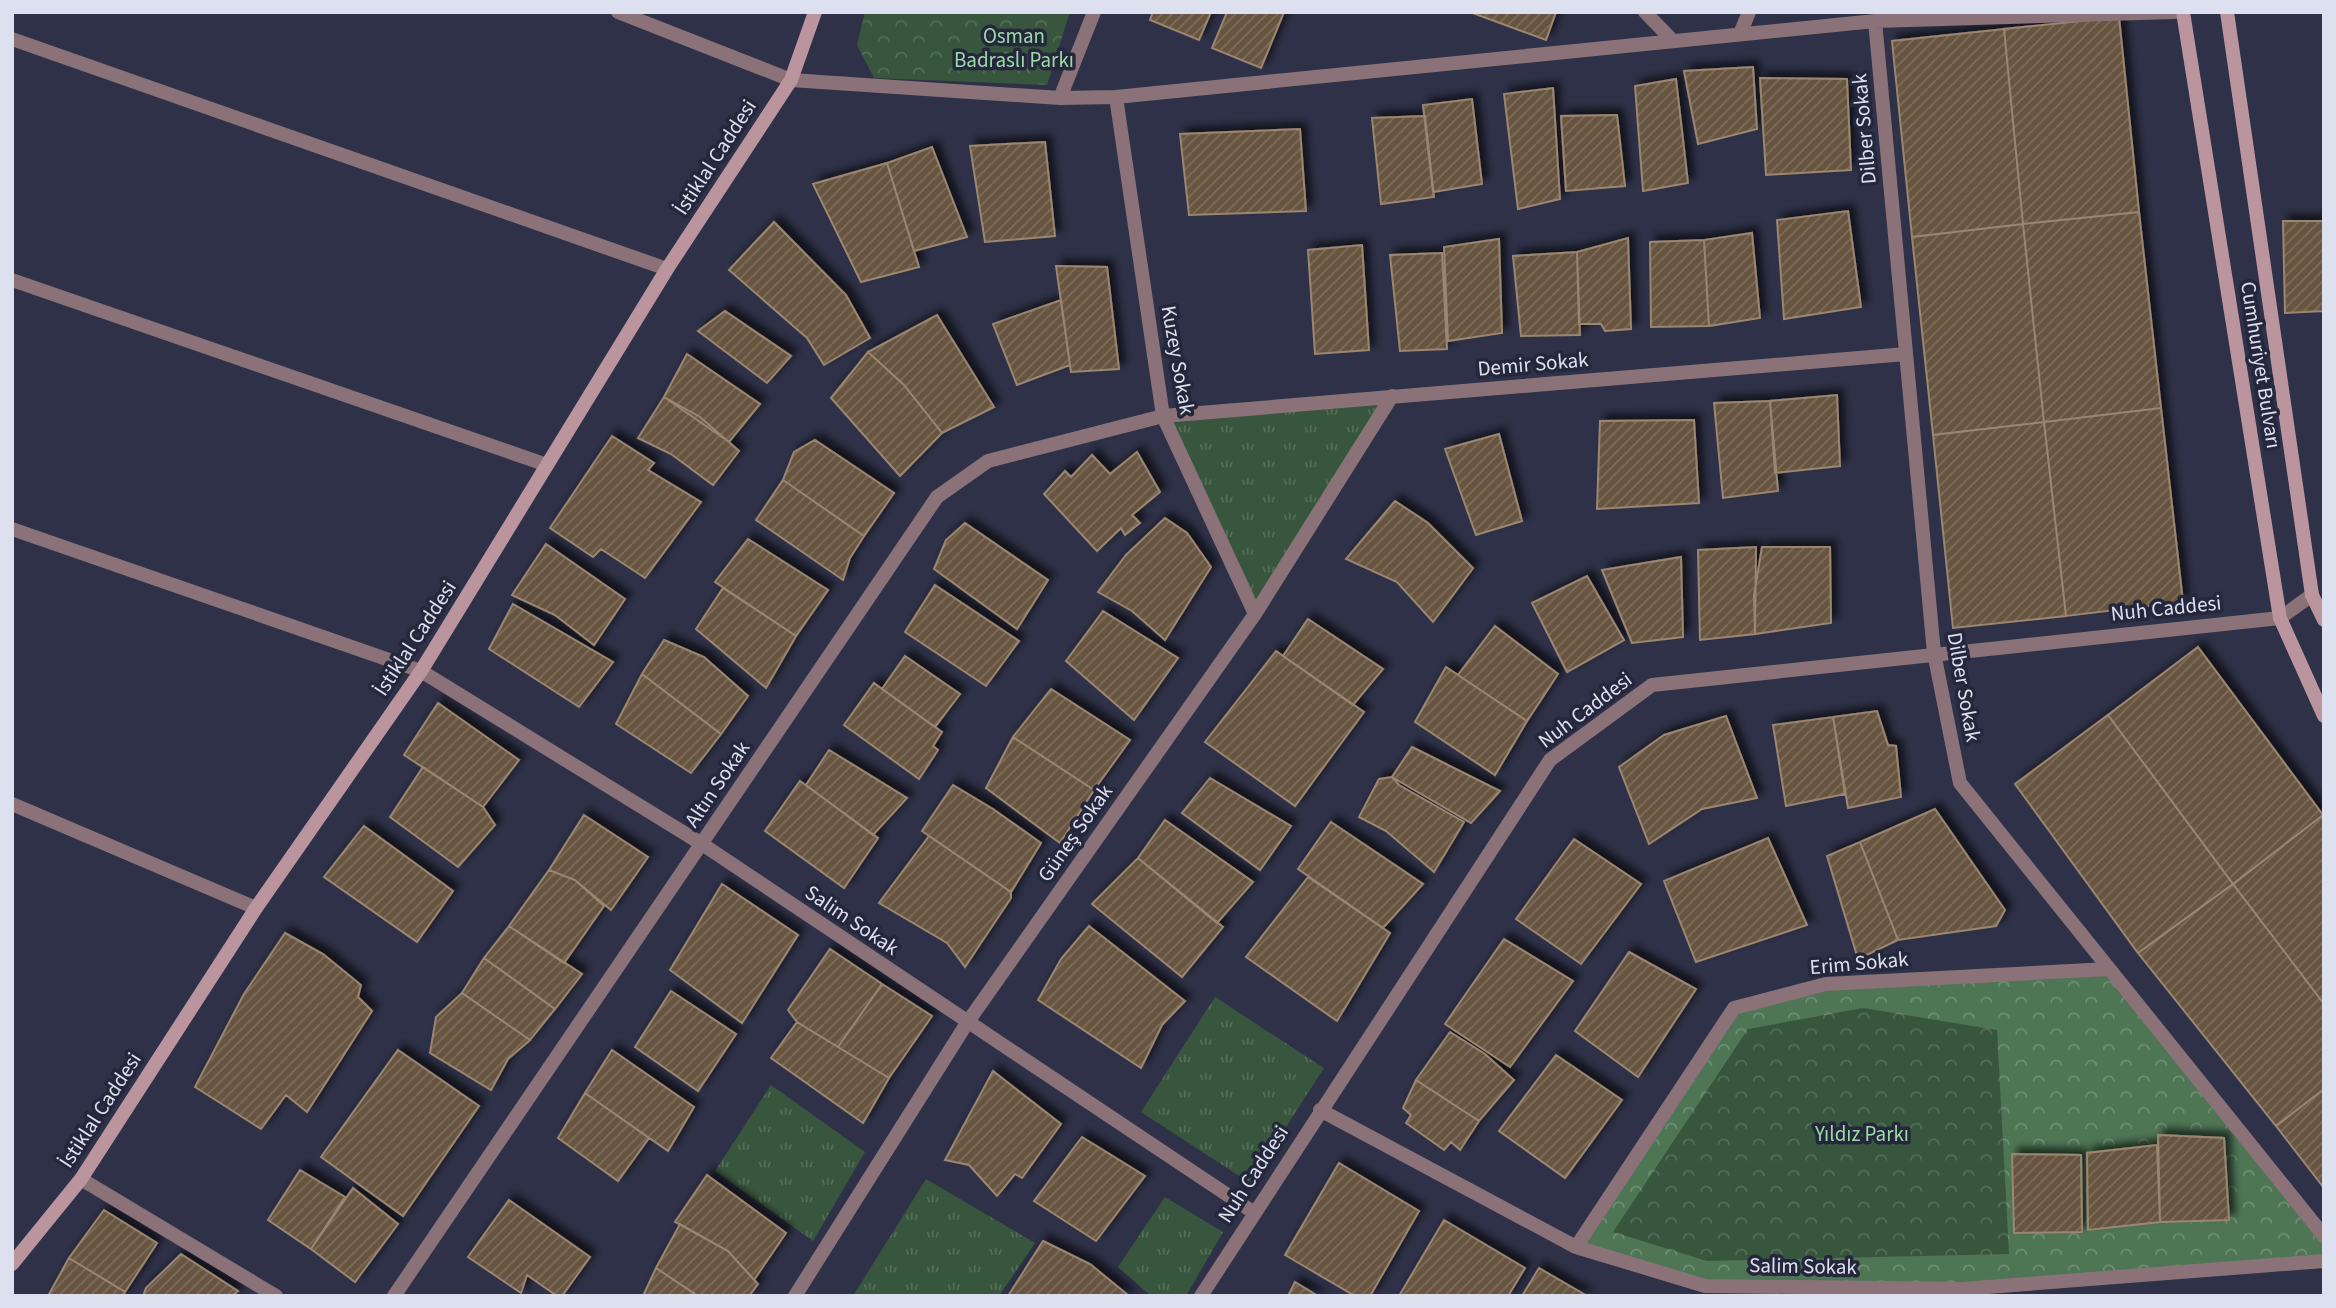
<svg xmlns="http://www.w3.org/2000/svg" width="2336" height="1308" font-family="'Source Sans 3',sans-serif">
<style>
.grass{fill:url(#grass-tufts)}
.forest{fill:url(#forest-crowns)}
.park{fill:url(#park-crowns)}
.building{fill:url(#building-hatch);stroke:#9b8671;stroke-width:2;filter:url(#shadow)}
.lines{fill:none;stroke-linecap:round;stroke-linejoin:round}
.street{stroke:#8a7278;stroke-width:14}
.secondary{stroke:#ba959e;stroke-width:14}
.labels{text-anchor:middle;stroke-width:7;stroke-linejoin:round;paint-order:stroke}
.park-label{font-size:21px;fill:#9cdba6;stroke:#25273c}
.street-label{font-size:21px;fill:#dde0ee;stroke:#25273c}
</style>
<defs>
<pattern id="grass-tufts" width="24" height="20" patternUnits="userSpaceOnUse" patternTransform="scale(1.75)"><rect width="24" height="20" fill="#38563d"/><path d="M3 7l-1-3M5 7V3M7 7l1-3M15 17l-1-3M17 17v-4M19 17l1-3" fill="none" stroke="#546e59"/></pattern>
<pattern id="forest-crowns" width="20" height="18" patternUnits="userSpaceOnUse" patternTransform="scale(1.75)"><rect width="20" height="18" fill="#4e7554"/><path d="M2 6a3 3 0 1 1 6 0M12 15a3 3 0 1 1 6 0" fill="none" stroke="#6f8f75"/></pattern>
<pattern id="park-crowns" width="20" height="18" patternUnits="userSpaceOnUse" patternTransform="scale(1.75)"><rect width="20" height="18" fill="#38563d"/><path d="M2 6a3 3 0 1 1 6 0M12 15a3 3 0 1 1 6 0" fill="none" stroke="#546e59"/></pattern>
<pattern id="building-hatch" width="6" height="6" patternUnits="userSpaceOnUse" patternTransform="scale(1.75)"><rect width="6" height="6" fill="#685541"/><path d="M-1 1l2-2M0 6l6-6M5 7l2-2" fill="none" stroke="#7d6d5d"/></pattern>
<filter id="shadow"><feDropShadow dx="6" dy="-6" stdDeviation="3.5" flood-color="#0009"/></filter>
</defs>
<rect width="100%" height="100%" fill="#2e3147"/>
<path class="grass" d="M 1392,396 L 1255,614 L 1163,416 Z
M 1215,997 L 1324,1068 L 1250,1183 L 1141,1112 Z
M 771,1085 L 865,1152 L 813,1241 L 715,1171 Z
M 926,1179 L 1035,1243 L 999,1296 L 853,1296 Z
M 1165,1197 L 1223,1232 L 1186,1296 L 1151,1296 L 1118,1267 Z"/>
<path class="forest" d="M 2109,969 L 2324,1236 L 2324,1261 L 1962,1289 L 1705,1286 L 1576,1247 L 1734,1008 L 1826,984 Z"/>
<path class="park" d="M 865,12 L 1070,12 L 1047,85 L 874,78 L 857,45 Z
M 1863,1008 L 1997,1030 L 2009,1254 L 1707,1261 L 1613,1232 L 1748,1029 Z"/>
<path class="building" d="M 1153,12 L 1211,12 L 1199,40 L 1150,20 Z
M 1227,12 L 1284,12 L 1261,68 L 1212,48 Z
M 1470,12 L 1556,12 L 1546,40 Z
M 2119,17 L 2139,212 L 2023,224 L 2004,29 Z
M 2004,29 L 2023,224 L 1912,237 L 1892,41 Z
M 1753,67 L 1757,129 L 1698,144 L 1684,71 Z
M 1760,78 L 1847,79 L 1851,170 L 1766,175 Z
M 1676,79 L 1688,183 L 1643,191 L 1635,86 Z
M 1553,88 L 1560,199 L 1518,209 L 1504,94 Z
M 1472,99 L 1482,184 L 1433,192 L 1423,105 Z
M 1617,115 L 1625,186 L 1566,191 L 1561,116 Z
M 1425,116 L 1434,197 L 1381,204 L 1372,118 Z
M 1300,129 L 1306,211 L 1189,215 L 1180,134 Z
M 1045,142 L 1055,236 L 985,242 L 970,146 Z
M 932,147 L 967,237 L 914,251 L 887,163 Z
M 887,163 L 919,267 L 861,282 L 813,184 Z
M 1848,211 L 1861,307 L 1784,319 L 1777,220 Z
M 2139,212 L 2161,408 L 2044,422 L 2023,224 Z
M 2283,221 L 2324,221 L 2324,311 L 2285,313 Z
M 774,222 L 846,295 L 870,338 L 824,365 L 807,338 L 729,270 Z
M 2023,224 L 2044,422 L 1933,435 L 1912,237 Z
M 1752,233 L 1760,318 L 1709,326 L 1704,240 Z
M 1628,238 L 1631,329 L 1605,331 L 1601,324 L 1579,324 L 1577,252 Z
M 1499,239 L 1502,333 L 1448,341 L 1444,247 Z
M 1704,240 L 1709,326 L 1651,327 L 1650,242 Z
M 1362,245 L 1369,350 L 1315,354 L 1308,250 Z
M 1577,252 L 1580,335 L 1521,336 L 1513,256 Z
M 1442,253 L 1447,349 L 1400,351 L 1390,255 Z
M 1056,266 L 1107,267 L 1119,369 L 1071,372 Z
M 1061,300 L 1070,365 L 1017,385 L 993,324 Z
M 725,311 L 791,356 L 767,383 L 698,331 Z
M 937,315 L 994,407 L 942,433 L 904,385 L 868,352 Z
M 868,352 L 904,385 L 942,433 L 900,476 L 831,398 Z
M 687,354 L 760,404 L 729,442 L 664,397 Z
M 1837,395 L 1840,466 L 1775,473 L 1770,401 Z
M 664,397 L 700,417 L 739,451 L 713,485 L 671,454 L 638,438 Z
M 1770,401 L 1778,491 L 1723,498 L 1714,403 Z
M 2161,408 L 2183,602 L 2066,616 L 2044,422 Z
M 1694,420 L 1699,503 L 1597,509 L 1600,421 Z
M 2044,422 L 2066,616 L 1953,628 L 1933,435 Z
M 1499,434 L 1522,521 L 1476,535 L 1445,449 Z
M 612,436 L 654,463 L 648,470 L 701,502 L 645,578 L 601,549 L 593,557 L 550,528 Z
M 815,440 L 894,493 L 864,536 L 783,480 L 794,452 Z
M 1137,452 L 1160,492 L 1132,515 L 1140,523 L 1125,535 L 1121,528 L 1097,551 L 1044,494 L 1065,471 L 1071,477 L 1092,455 L 1110,474 Z
M 783,480 L 864,536 L 850,558 L 843,580 L 756,520 Z
M 1395,501 L 1428,523 L 1473,568 L 1433,622 L 1397,582 L 1346,559 Z
M 1165,518 L 1187,533 L 1211,567 L 1165,640 L 1132,611 L 1098,592 L 1126,555 Z
M 965,523 L 1048,580 L 1017,629 L 934,569 L 946,540 Z
M 748,539 L 828,590 L 796,636 L 715,582 Z
M 546,544 L 625,599 L 594,645 L 555,615 L 512,595 Z
M 1756,547 L 1755,634 L 1700,640 L 1698,550 Z
M 1762,547 L 1830,547 L 1831,623 L 1755,634 L 1754,595 Z
M 1681,557 L 1683,637 L 1632,643 L 1602,570 Z
M 1587,576 L 1624,640 L 1567,672 L 1532,603 Z
M 935,585 L 1019,641 L 986,686 L 905,632 Z
M 723,588 L 796,636 L 766,688 L 696,629 Z
M 513,604 L 613,662 L 579,707 L 489,649 Z
M 1103,611 L 1178,658 L 1134,720 L 1066,661 Z
M 1308,619 L 1383,669 L 1353,705 L 1283,656 Z
M 1495,626 L 1558,674 L 1527,721 L 1458,675 Z
M 664,640 L 704,657 L 748,696 L 721,734 L 642,674 Z
M 2198,647 L 2323,815 L 2233,884 L 2108,715 Z
M 1276,651 L 1364,712 L 1295,806 L 1205,742 Z
M 905,656 L 960,694 L 935,727 L 882,689 Z
M 1446,667 L 1527,721 L 1495,775 L 1415,722 Z
M 642,674 L 721,734 L 691,773 L 616,724 Z
M 874,683 L 942,732 L 933,746 L 938,750 L 919,779 L 844,725 Z
M 1051,689 L 1130,740 L 1094,790 L 1013,737 Z
M 438,703 L 519,760 L 483,807 L 404,755 Z
M 1877,711 L 1888,745 L 1896,746 L 1901,797 L 1848,808 L 1833,717 Z
M 2108,715 L 2233,884 L 2138,953 L 2015,784 Z
M 1726,716 L 1757,798 L 1702,809 L 1649,844 L 1619,767 L 1664,735 Z
M 1833,717 L 1845,794 L 1786,806 L 1773,725 Z
M 1013,737 L 1094,790 L 1060,843 L 986,788 Z
M 1412,747 L 1500,791 L 1471,823 L 1392,777 Z
M 829,750 L 907,798 L 873,835 L 806,785 Z
M 423,767 L 483,807 L 495,825 L 458,867 L 390,817 Z
M 1392,777 L 1399,785 L 1464,822 L 1434,872 L 1386,831 L 1359,817 L 1379,779 Z
M 1210,778 L 1291,826 L 1260,870 L 1182,813 Z
M 800,781 L 878,838 L 844,888 L 765,831 Z
M 953,785 L 993,809 L 1041,843 L 1011,892 L 922,831 Z
M 1935,809 L 2005,910 L 1996,926 L 1898,940 L 1860,842 Z
M 584,815 L 648,857 L 611,910 L 575,880 L 549,870 Z
M 2323,815 L 2324,816 L 2324,1004 L 2233,884 Z
M 1165,820 L 1253,882 L 1217,923 L 1138,858 Z
M 1331,822 L 1423,884 L 1383,928 L 1298,869 Z
M 364,826 L 453,891 L 417,942 L 324,877 Z
M 929,836 L 1011,892 L 1011,898 L 965,967 L 947,943 L 879,903 Z
M 1768,838 L 1807,925 L 1696,962 L 1664,881 Z
M 1574,839 L 1641,884 L 1581,964 L 1516,919 Z
M 1860,842 L 1898,940 L 1858,959 L 1827,856 Z
M 1138,858 L 1223,927 L 1182,977 L 1092,904 Z
M 549,870 L 575,880 L 604,906 L 564,963 L 509,926 Z
M 1308,877 L 1390,933 L 1337,1021 L 1246,957 Z
M 722,884 L 798,935 L 742,1023 L 670,970 Z
M 2233,884 L 2324,1004 L 2324,1089 L 2276,1126 L 2138,953 Z
M 509,926 L 582,974 L 555,1009 L 484,958 Z
M 1089,926 L 1185,1001 L 1162,1025 L 1141,1068 L 1038,1000 L 1061,959 Z
M 285,933 L 323,954 L 361,985 L 358,997 L 372,1011 L 307,1112 L 286,1095 L 261,1129 L 195,1087 L 244,994 Z
M 1504,939 L 1573,981 L 1510,1067 L 1445,1024 Z
M 830,949 L 882,984 L 838,1047 L 797,1022 L 788,1010 Z
M 1629,952 L 1696,989 L 1638,1077 L 1575,1031 Z
M 484,958 L 555,1009 L 530,1040 L 462,993 Z
M 882,984 L 932,1016 L 889,1078 L 838,1047 Z
M 671,991 L 736,1034 L 698,1091 L 635,1047 Z
M 462,993 L 530,1040 L 508,1059 L 491,1090 L 430,1053 L 436,1017 Z
M 797,1022 L 889,1078 L 863,1123 L 771,1058 Z
M 1450,1032 L 1485,1054 L 1514,1080 L 1479,1121 L 1416,1080 Z
M 398,1050 L 479,1106 L 403,1216 L 321,1157 Z
M 612,1050 L 694,1107 L 668,1151 L 585,1093 Z
M 1556,1055 L 1622,1100 L 1565,1178 L 1499,1131 Z
M 993,1071 L 1061,1124 L 1022,1178 L 1015,1174 L 997,1196 L 969,1165 L 945,1160 Z
M 1416,1080 L 1479,1121 L 1460,1150 L 1451,1142 L 1444,1150 L 1406,1123 L 1411,1115 L 1403,1108 Z
M 2324,1089 L 2324,1188 L 2276,1126 Z
M 585,1093 L 649,1138 L 618,1181 L 558,1138 Z
M 2158,1135 L 2224,1138 L 2229,1220 L 2160,1222 Z
M 1082,1137 L 1145,1176 L 1096,1241 L 1034,1201 Z
M 2157,1145 L 2160,1222 L 2088,1230 L 2087,1153 Z
M 2012,1154 L 2081,1155 L 2082,1232 L 2014,1233 Z
M 1339,1163 L 1419,1211 L 1370,1296 L 1355,1296 L 1285,1255 Z
M 300,1170 L 345,1197 L 311,1249 L 268,1220 Z
M 707,1175 L 786,1233 L 754,1280 L 728,1251 L 675,1222 Z
M 353,1188 L 398,1224 L 355,1282 L 311,1249 Z
M 509,1200 L 590,1257 L 562,1296 L 557,1296 L 527,1275 L 521,1293 L 468,1257 Z
M 104,1210 L 157,1243 L 125,1292 L 69,1258 Z
M 1444,1220 L 1525,1268 L 1508,1296 L 1399,1296 Z
M 680,1224 L 728,1251 L 758,1284 L 749,1296 L 698,1296 L 656,1268 Z
M 1043,1241 L 1090,1264 L 1129,1296 L 1008,1296 Z
M 181,1254 L 238,1291 L 232,1296 L 143,1296 L 146,1288 Z
M 69,1258 L 125,1292 L 123,1296 L 48,1296 Z
M 656,1268 L 698,1296 L 643,1296 Z
M 1539,1268 L 1587,1296 L 1522,1296 Z
M 1295,1282 L 1318,1296 L 1288,1296 Z"/>
<g class="lines">
<path class="street" d="M 618,12 L 791,80 L 1060,98 L 1116,97 L 1875,21 L 2175,12
M 1645,12 L 1673,41
M 1875,21 L 1934,653 L 1960,783 L 2324,1236
M 1740,34 L 1749,12
M 12,39 L 667,269
M 1116,97 L 1163,416 L 1255,614
M 1060,98 L 1094,12
M 12,280 L 547,465
M 12,529 L 421,671 L 702,844 L 1253,1212
M 12,804 L 256,908
M 1320,1110 L 1576,1247 L 1705,1286 L 1962,1289 L 2324,1261
M 81,1179 L 276,1296
M 1576,1247 L 1734,1008 L 1826,984 L 2109,969
M 394,1296 L 937,497 L 988,461 L 1163,416 L 1906,354
M 795,1296 L 967,1023 L 1255,614 L 1392,396
M 1201,1296 L 1550,760 L 1652,685 L 2280,618 L 2312,595"/>
<path class="secondary" d="M 2183,12 L 2280,618 L 2324,716
M 2227,12 L 2312,595 L 2324,620
M 12,1264 L 81,1179 L 256,908 L 421,671 L 667,269 L 791,80 L 815,12"/>
</g>
<g class="labels">
<g class="park-label">
<text x="1014" y="43">Osman<tspan x="1014" dy="24">Badraslı Parkı</tspan></text>
<text x="1862" y="1141">Yıldız Parkı</text>
</g>
<g class="street-label">
<text transform="translate(1864 129) rotate(-95)" y="7">Dilber Sokak</text>
<text transform="translate(715 157) rotate(-57)" y="7">İstiklal Caddesi</text>
<text transform="translate(1178 360) rotate(80)" y="7">Kuzey Sokak</text>
<text transform="translate(1533 364) rotate(-5)" y="7">Demir Sokak</text>
<text transform="translate(2261 365) rotate(81)" y="7">Cumhuriyet Bulvarı</text>
<text transform="translate(2166 608) rotate(-6)" y="7">Nuh Caddesi</text>
<text transform="translate(415 638) rotate(-57)" y="7">İstiklal Caddesi</text>
<text transform="translate(1964 687) rotate(80)" y="7">Dilber Sokak</text>
<text transform="translate(1585 710) rotate(-37)" y="7">Nuh Caddesi</text>
<text transform="translate(717 784) rotate(-56)" y="7">Altın Sokak</text>
<text transform="translate(1075 833) rotate(-55)" y="7">Güneş Sokak</text>
<text transform="translate(852 920) rotate(34)" y="7">Salim Sokak</text>
<text transform="translate(1859 963) rotate(-5)" y="7">Erim Sokak</text>
<text transform="translate(100 1110) rotate(-57)" y="7">İstiklal Caddesi</text>
<text transform="translate(1253 1174) rotate(-57)" y="7">Nuh Caddesi</text>
<text transform="translate(1803 1266) rotate(1)" y="7">Salim Sokak</text>
</g>
</g>
<rect width="2336" height="1308" fill="none" stroke="#dde0ee" stroke-width="28"/>
</svg>
